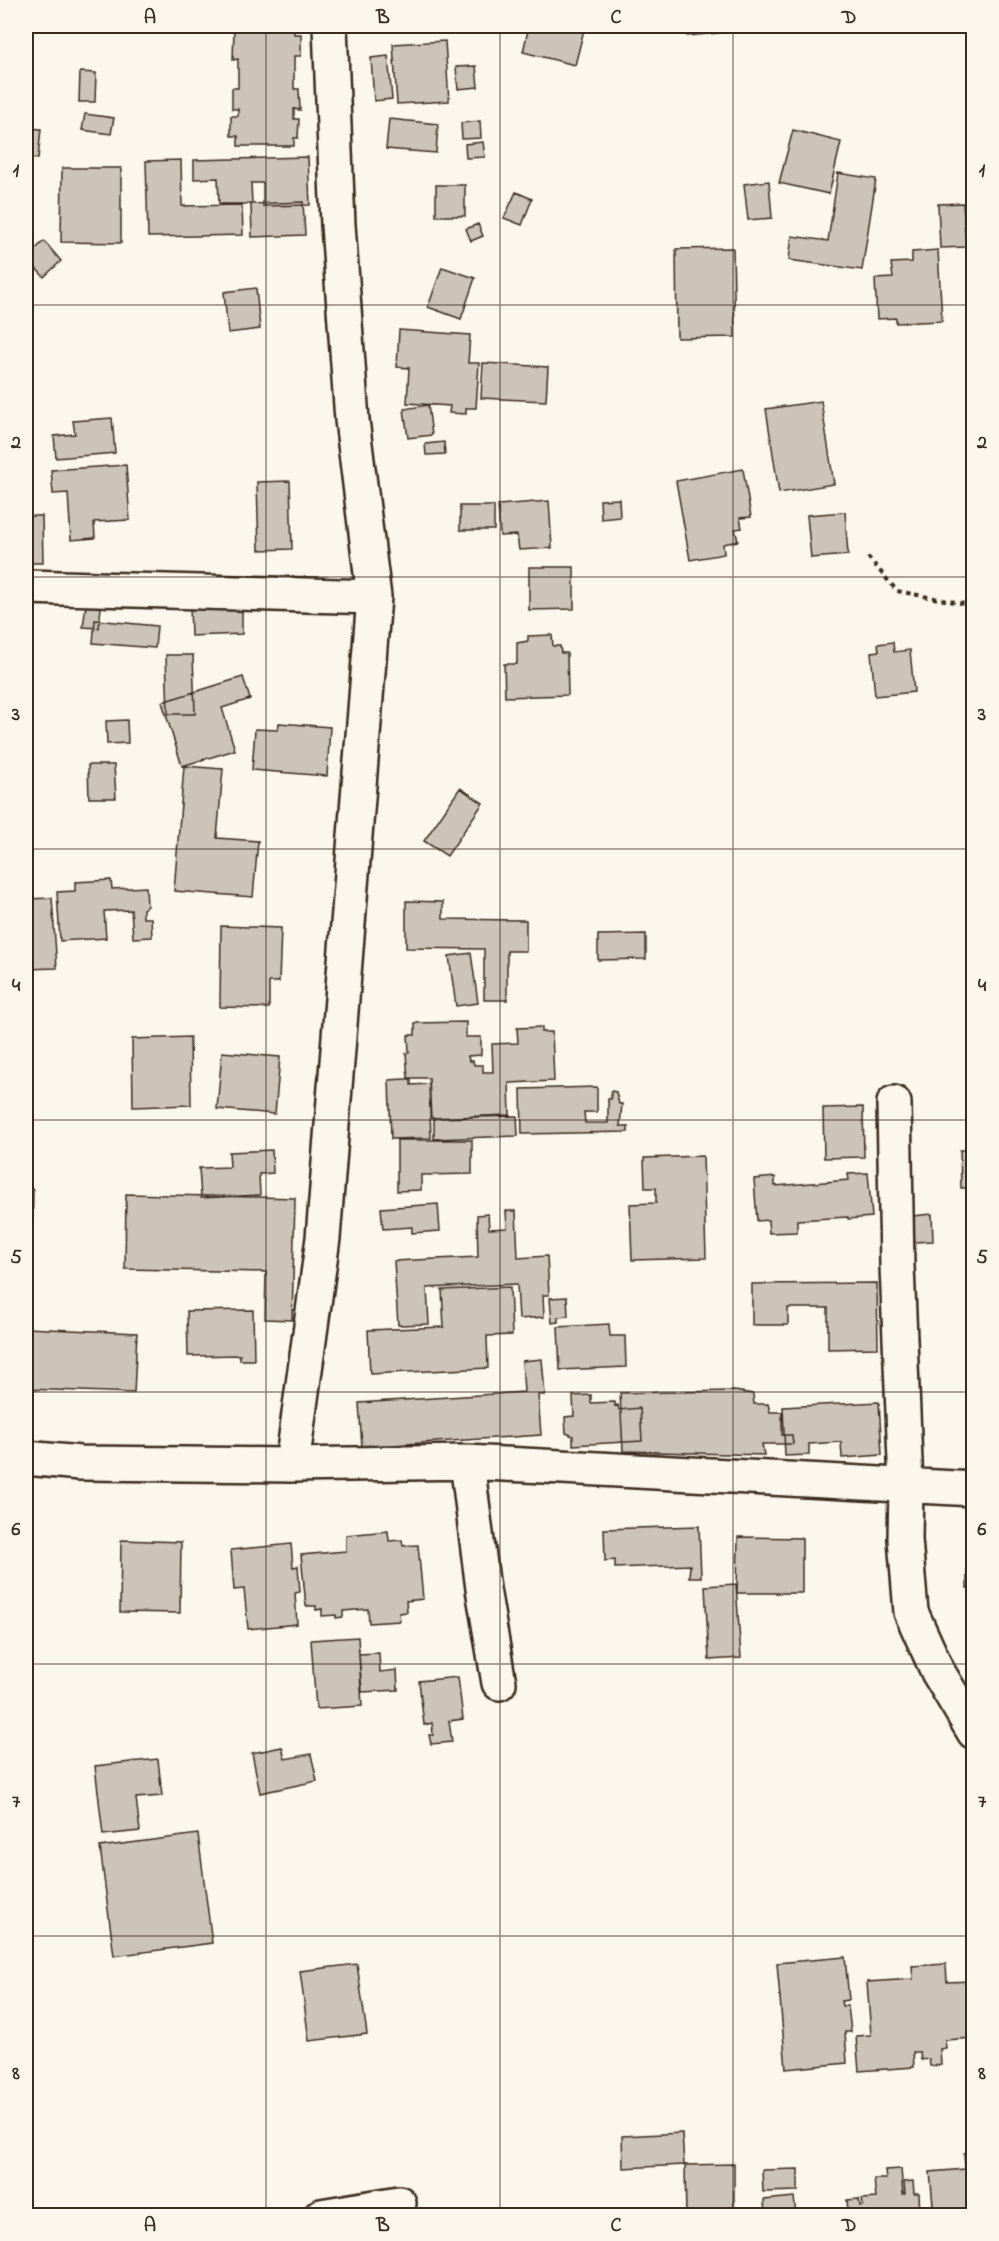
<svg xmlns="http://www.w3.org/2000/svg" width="999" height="2241" font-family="'Indie Flower',sans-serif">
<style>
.building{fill:#ccc4b9;stroke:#3b2a1e;stroke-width:1.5}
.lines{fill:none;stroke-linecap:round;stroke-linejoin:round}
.minor-casing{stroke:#3b2a1e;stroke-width:38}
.path{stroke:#3b2a1e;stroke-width:4;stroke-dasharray:4.5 4.5;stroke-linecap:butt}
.minor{stroke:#fbf7ec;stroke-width:33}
.grid{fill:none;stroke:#3b2a1e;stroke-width:1.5;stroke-opacity:0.55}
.neatline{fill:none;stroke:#3b2a1e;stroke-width:2}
.grid-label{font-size:20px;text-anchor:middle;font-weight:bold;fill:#3b2a1e}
</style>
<rect width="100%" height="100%" fill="#fbf7ec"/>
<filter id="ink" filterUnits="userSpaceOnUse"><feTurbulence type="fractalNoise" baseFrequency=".0167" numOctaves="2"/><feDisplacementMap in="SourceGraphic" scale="12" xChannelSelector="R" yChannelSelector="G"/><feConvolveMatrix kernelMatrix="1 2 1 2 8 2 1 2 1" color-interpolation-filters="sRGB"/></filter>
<g filter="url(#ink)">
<path class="building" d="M 238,26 L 294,26 L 294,34 L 301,34 L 301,56 L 294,56 L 294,89 L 299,89 L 300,110 L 294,109 L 294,119 L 299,119 L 298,138 L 294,138 L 294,146 L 238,146 L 238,136 L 231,136 L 231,116 L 238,116 L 238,109 L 232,109 L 232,88 L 238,88 L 238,59 L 233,60 L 234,29 L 238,28 Z
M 529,26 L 585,26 L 575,65 L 523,52 Z
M 686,26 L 739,26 L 740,31 L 687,36 Z
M 445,41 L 449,101 L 397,104 L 393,44 Z
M 388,56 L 392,99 L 374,101 L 371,58 Z
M 476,66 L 478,87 L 458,89 L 456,67 Z
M 80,72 L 96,73 L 95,102 L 79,102 Z
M 974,86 L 974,128 L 969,128 L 968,87 Z
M 85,114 L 114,118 L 111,134 L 82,130 Z
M 389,119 L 438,124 L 436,153 L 386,149 Z
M 480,121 L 481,138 L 462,139 L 461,123 Z
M 26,128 L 41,129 L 38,159 L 26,158 Z
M 793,130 L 841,142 L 829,194 L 779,183 Z
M 483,142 L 485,157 L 466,158 L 465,144 Z
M 308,157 L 310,205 L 263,206 L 263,183 L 251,183 L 252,204 L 219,204 L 218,178 L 194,179 L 194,160 Z
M 181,160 L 182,206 L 242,205 L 243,235 L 148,237 L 146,161 Z
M 62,168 L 121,168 L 121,243 L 61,242 Z
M 838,173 L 876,179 L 862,270 L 789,260 L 792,236 L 828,241 Z
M 769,181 L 772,218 L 748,220 L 744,184 Z
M 436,185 L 465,185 L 465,216 L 436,216 Z
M 516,192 L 532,199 L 522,225 L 504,218 Z
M 303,202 L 305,235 L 252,237 L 251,204 Z
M 963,203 L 966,247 L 940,248 L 938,204 Z
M 478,224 L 483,236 L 471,241 L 466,229 Z
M 44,241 L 61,261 L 44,277 L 26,258 Z
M 733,248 L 735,337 L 677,338 L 676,249 Z
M 938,250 L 942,321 L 896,323 L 896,318 L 877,319 L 875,279 L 893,278 L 891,263 L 912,262 L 912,252 Z
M 442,267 L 475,278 L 461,319 L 428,307 Z
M 256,288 L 260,329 L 228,333 L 224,292 Z
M 399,330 L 470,335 L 468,363 L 479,363 L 476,408 L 466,408 L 466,414 L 449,413 L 450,406 L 407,403 L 409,368 L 397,367 Z
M 483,363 L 548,367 L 546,401 L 481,398 Z
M 821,401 L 834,484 L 779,493 L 766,409 Z
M 428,405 L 432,435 L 408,438 L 404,409 Z
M 112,418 L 115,453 L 56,458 L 54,436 L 75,434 L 73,421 Z
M 444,442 L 445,454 L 426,455 L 425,444 Z
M 126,465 L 130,520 L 94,522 L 95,538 L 71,540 L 68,493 L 53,494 L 51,470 Z
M 743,469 L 751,517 L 740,518 L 742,528 L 735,529 L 738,541 L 723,544 L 724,554 L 690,560 L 676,481 Z
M 290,481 L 292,549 L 259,550 L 257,482 Z
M 619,499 L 620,517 L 601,519 L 600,500 Z
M 549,501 L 552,548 L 519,550 L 517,535 L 500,536 L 498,505 Z
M 460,506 L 494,506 L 494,530 L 460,530 Z
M 845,512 L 848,555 L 811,558 L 807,515 Z
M 26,516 L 42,516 L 43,563 L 26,563 Z
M 529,567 L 574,567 L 574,609 L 529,610 Z
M 242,604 L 242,634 L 191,636 L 190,605 Z
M 86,605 L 101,607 L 99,628 L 83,627 Z
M 95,620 L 157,626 L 155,648 L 93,643 Z
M 552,635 L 553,646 L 560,646 L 561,653 L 567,653 L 568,695 L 505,697 L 504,664 L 517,664 L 517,643 L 528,641 L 528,636 Z
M 893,642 L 894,652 L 910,650 L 914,692 L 875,696 L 871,652 L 879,651 L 878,644 Z
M 166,655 L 193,655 L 195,714 L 168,714 Z
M 243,677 L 250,699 L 222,708 L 235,750 L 182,766 L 162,702 Z
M 127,720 L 128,743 L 107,744 L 106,721 Z
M 279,723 L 330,727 L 327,776 L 252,770 L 255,729 L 278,730 Z
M 88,765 L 114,765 L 116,798 L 89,798 Z
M 184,766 L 223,769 L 217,838 L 258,841 L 253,897 L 174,891 Z
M 460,788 L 483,803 L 447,856 L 424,841 Z
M 111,880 L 112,889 L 146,887 L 147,906 L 143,909 L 143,918 L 151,918 L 152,937 L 133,938 L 131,910 L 104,911 L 106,938 L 60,941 L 57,892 L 75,891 L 75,882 Z
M 52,898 L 57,968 L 26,969 L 26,899 Z
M 406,901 L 443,902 L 443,919 L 526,920 L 526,951 L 507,951 L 507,1000 L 484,1000 L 484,949 L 406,948 Z
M 221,926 L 281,928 L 279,982 L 269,982 L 269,1008 L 220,1007 Z
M 646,934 L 646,959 L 598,960 L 598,935 Z
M 471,953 L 478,1003 L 456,1006 L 449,956 Z
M 466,1022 L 466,1037 L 481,1037 L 481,1055 L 468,1056 L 469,1061 L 473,1061 L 474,1065 L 483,1065 L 483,1072 L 493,1072 L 492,1044 L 518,1043 L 517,1028 L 542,1027 L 542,1032 L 552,1032 L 554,1081 L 509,1083 L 510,1115 L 431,1118 L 429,1078 L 408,1078 L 406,1053 L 409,1052 L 408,1035 L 415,1035 L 415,1023 Z
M 190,1037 L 191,1105 L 133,1107 L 132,1039 Z
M 222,1052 L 280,1057 L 275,1114 L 217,1109 Z
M 405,1079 L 411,1079 L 411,1085 L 429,1084 L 431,1138 L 391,1139 L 389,1080 Z
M 597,1087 L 597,1112 L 584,1112 L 585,1123 L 608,1123 L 608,1099 L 611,1099 L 611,1091 L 616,1092 L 619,1104 L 622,1104 L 620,1126 L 628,1126 L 628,1132 L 522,1134 L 521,1089 Z
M 863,1107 L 864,1157 L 824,1158 L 823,1108 Z
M 517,1116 L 518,1136 L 434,1139 L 434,1118 Z
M 397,1140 L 472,1140 L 472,1174 L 421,1175 L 421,1190 L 397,1191 Z
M 272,1150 L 273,1173 L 259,1174 L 260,1195 L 201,1198 L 199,1168 L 230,1167 L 229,1152 Z
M 960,1150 L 974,1150 L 974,1188 L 961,1188 Z
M 703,1156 L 706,1258 L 632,1260 L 630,1204 L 656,1203 L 656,1188 L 645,1188 L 644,1158 Z
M 868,1173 L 872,1217 L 848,1219 L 848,1217 L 797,1220 L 797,1232 L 769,1233 L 768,1220 L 757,1221 L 754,1179 L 775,1177 L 775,1186 L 849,1180 L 848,1174 Z
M 26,1189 L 33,1189 L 32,1243 L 26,1243 Z
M 126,1194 L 295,1198 L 292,1320 L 265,1319 L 266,1272 L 125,1269 Z
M 438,1204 L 440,1231 L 412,1233 L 412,1227 L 383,1229 L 381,1208 Z
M 506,1211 L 516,1211 L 518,1258 L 547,1256 L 549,1295 L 543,1295 L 544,1317 L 519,1319 L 517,1284 L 427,1288 L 429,1324 L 398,1325 L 394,1261 L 478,1257 L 477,1215 L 488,1214 L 489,1229 L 507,1228 Z
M 932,1214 L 933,1241 L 914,1242 L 913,1216 Z
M 877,1283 L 878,1348 L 828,1349 L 828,1308 L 788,1308 L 788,1325 L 752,1325 L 752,1284 Z
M 510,1287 L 512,1335 L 487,1336 L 488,1368 L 370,1374 L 368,1330 L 444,1327 L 442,1290 Z
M 567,1297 L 568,1316 L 558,1317 L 558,1322 L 552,1323 L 550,1298 Z
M 253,1310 L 254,1360 L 240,1360 L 240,1355 L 188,1356 L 187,1311 Z
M 609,1324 L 610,1336 L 625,1336 L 626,1367 L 560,1370 L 558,1327 Z
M 26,1328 L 137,1333 L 134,1393 L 26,1389 Z
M 542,1359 L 545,1395 L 538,1395 L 541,1435 L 362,1447 L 359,1403 L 524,1392 L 522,1361 Z
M 734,1391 L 753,1394 L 754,1404 L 768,1404 L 770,1412 L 782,1412 L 782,1435 L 792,1435 L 793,1444 L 762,1444 L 764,1455 L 623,1451 L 620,1393 Z
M 591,1395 L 591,1403 L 615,1402 L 615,1406 L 618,1405 L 619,1410 L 640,1408 L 642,1441 L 573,1445 L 573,1436 L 566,1433 L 565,1417 L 574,1416 L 573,1396 Z
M 879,1402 L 882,1455 L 842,1458 L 841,1442 L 809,1444 L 809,1455 L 785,1456 L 783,1407 Z
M 699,1526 L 701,1577 L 689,1577 L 690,1565 L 615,1568 L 615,1560 L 605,1561 L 604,1529 Z
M 388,1531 L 389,1541 L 402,1540 L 403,1546 L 418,1545 L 423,1599 L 406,1601 L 407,1612 L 399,1613 L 400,1621 L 369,1623 L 368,1609 L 343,1611 L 343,1617 L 336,1618 L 336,1615 L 322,1616 L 322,1609 L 316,1610 L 316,1606 L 306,1606 L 301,1555 L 346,1551 L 346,1535 Z
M 969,1533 L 974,1533 L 974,1560 L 970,1560 Z
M 738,1537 L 802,1538 L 802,1593 L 737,1593 Z
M 121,1540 L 181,1542 L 180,1613 L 120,1612 Z
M 291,1544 L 293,1567 L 298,1566 L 300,1592 L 295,1593 L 297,1624 L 248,1629 L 244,1589 L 234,1590 L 231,1550 Z
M 967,1563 L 974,1564 L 974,1588 L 967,1588 Z
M 736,1584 L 741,1658 L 709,1660 L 705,1586 Z
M 358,1637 L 362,1706 L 316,1709 L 311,1640 Z
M 379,1653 L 380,1672 L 397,1670 L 398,1690 L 362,1692 L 359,1654 Z
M 458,1677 L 463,1719 L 449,1721 L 452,1742 L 431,1744 L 429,1735 L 433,1735 L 432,1723 L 424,1725 L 419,1681 Z
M 282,1747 L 285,1759 L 311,1754 L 317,1781 L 260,1793 L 252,1753 Z
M 158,1759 L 162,1796 L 136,1798 L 140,1831 L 103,1835 L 95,1766 Z
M 198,1834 L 212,1943 L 114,1956 L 100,1847 Z
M 845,1957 L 849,2000 L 841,2001 L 842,2006 L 848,2006 L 851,2032 L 845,2032 L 847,2063 L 786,2069 L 777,1963 Z
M 357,1964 L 367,2034 L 309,2041 L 300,1971 Z
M 946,1964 L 947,1982 L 972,1981 L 974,2038 L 945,2040 L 946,2048 L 940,2049 L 941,2065 L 930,2066 L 929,2059 L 921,2060 L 920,2052 L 913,2052 L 914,2067 L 859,2071 L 856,2036 L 871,2035 L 867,1982 L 913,1979 L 912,1966 Z
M 682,2133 L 684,2165 L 623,2168 L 622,2136 Z
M 974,2152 L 974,2216 L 934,2216 L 930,2172 L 965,2169 L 964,2153 Z
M 734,2164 L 734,2216 L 686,2216 L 685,2165 Z
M 798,2169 L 798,2191 L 763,2192 L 762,2170 Z
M 901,2169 L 903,2194 L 905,2194 L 904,2182 L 913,2181 L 914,2193 L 919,2193 L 920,2216 L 843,2216 L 843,2211 L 848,2211 L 847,2200 L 859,2199 L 860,2206 L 863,2205 L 862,2199 L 876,2198 L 874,2179 L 886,2179 L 885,2170 Z
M 794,2197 L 796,2216 L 765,2216 L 764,2200 Z
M 831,2211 L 831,2216 L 799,2216 L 799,2213 Z"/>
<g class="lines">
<g class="minor-casing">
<path id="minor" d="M 26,587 L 374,597
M 894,1103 L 897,1266 L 906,1486 L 905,1539 L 911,1612 L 938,1672 L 974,1732
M 26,1458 L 80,1463 L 292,1465 L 467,1462 L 974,1489
M 467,1462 L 483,1589 L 499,1683
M 292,1465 L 323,1238 L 374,597 L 352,420 L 338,225 L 330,26
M 321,2216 L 399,2203"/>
</g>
<path class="path" d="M 868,557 L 897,591 L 965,604 L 974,604"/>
<use href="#minor" class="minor"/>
</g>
</g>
<path class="grid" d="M 266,26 L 266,2216M 500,26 L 500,2216M 733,26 L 733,2216M 26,305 L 974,305M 26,577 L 974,577M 26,849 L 974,849M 26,1120 L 974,1120M 26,1392 L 974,1392M 26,1664 L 974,1664M 26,1936 L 974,1936"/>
<rect width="999" height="2241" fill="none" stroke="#fbf7ec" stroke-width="66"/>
<rect x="33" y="33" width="933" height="2175" class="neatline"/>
<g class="grid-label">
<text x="150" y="23">A</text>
<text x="383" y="23">B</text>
<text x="616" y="23">C</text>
<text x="849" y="23">D</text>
<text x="16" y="176">1</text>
<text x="982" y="176">1</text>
<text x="16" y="448">2</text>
<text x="982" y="448">2</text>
<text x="16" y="720">3</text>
<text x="982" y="720">3</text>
<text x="16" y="991">4</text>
<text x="982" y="991">4</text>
<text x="16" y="1263">5</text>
<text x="982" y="1263">5</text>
<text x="16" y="1535">6</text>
<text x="982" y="1535">6</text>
<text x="16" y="1807">7</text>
<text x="982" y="1807">7</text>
<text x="16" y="2079">8</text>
<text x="982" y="2079">8</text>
<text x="150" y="2231">A</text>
<text x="383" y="2231">B</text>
<text x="616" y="2231">C</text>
<text x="849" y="2231">D</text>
</g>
</svg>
